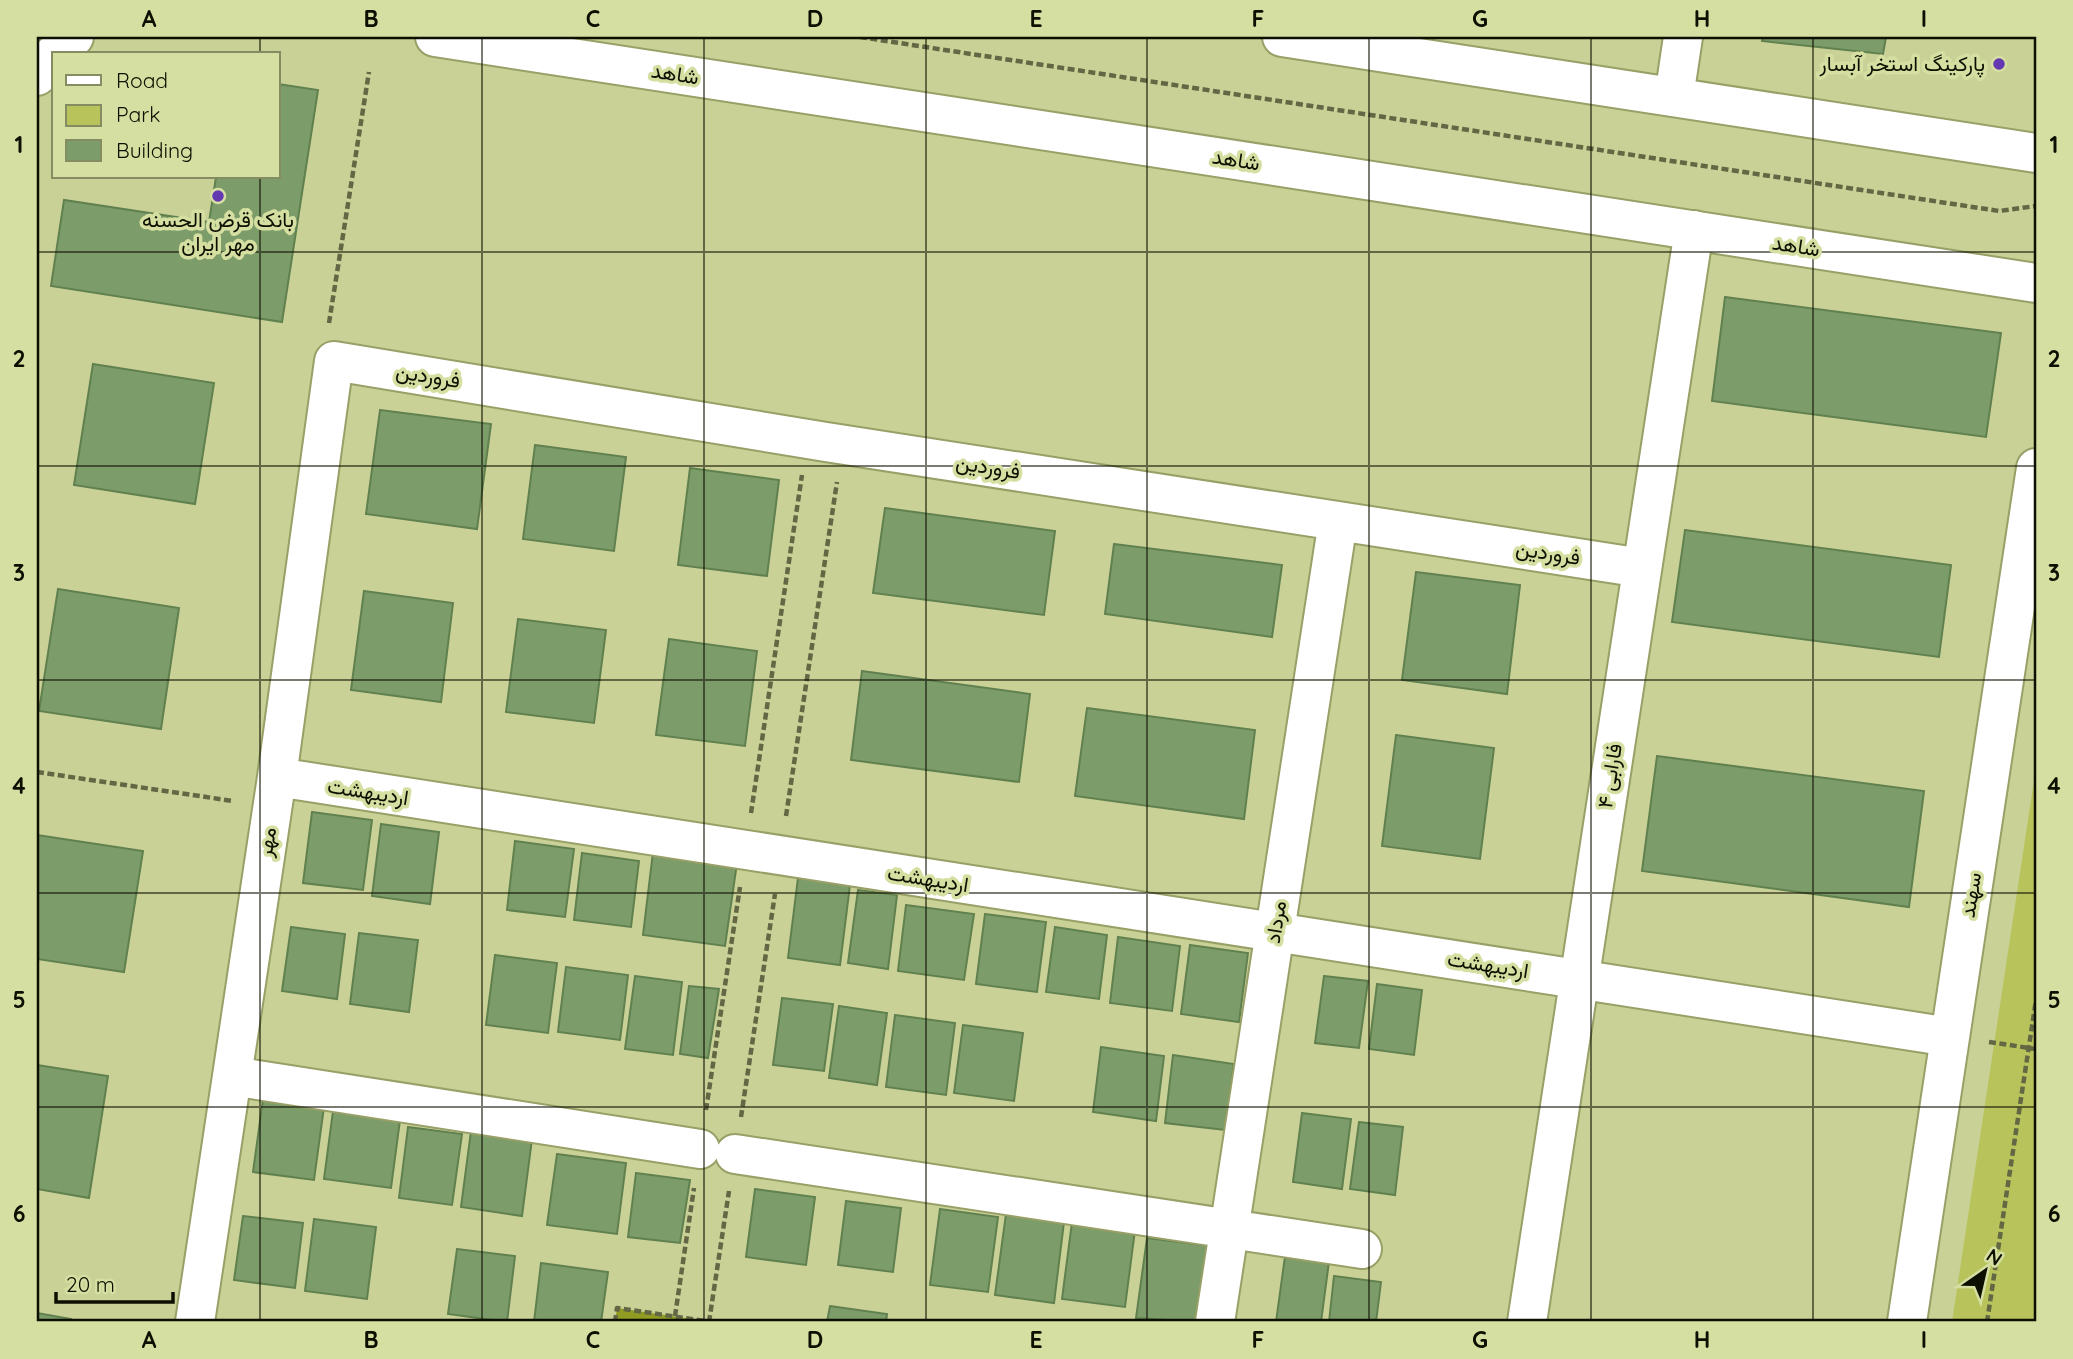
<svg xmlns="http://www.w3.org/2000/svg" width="2073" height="1359" font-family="Quicksand,Vazirmatn,sans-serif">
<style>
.green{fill:#b8c45b}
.forest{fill:#919c22}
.building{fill:#7c9c6a;stroke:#61804f;stroke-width:2}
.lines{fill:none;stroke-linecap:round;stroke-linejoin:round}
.minor-casing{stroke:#98a067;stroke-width:42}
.major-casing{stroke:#98a067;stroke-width:42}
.path{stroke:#636744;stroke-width:4.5;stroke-dasharray:7 3.5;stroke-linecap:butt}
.minor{stroke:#fff;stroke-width:38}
.major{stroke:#fff;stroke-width:38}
.grid{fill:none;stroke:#0d0f00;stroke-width:2;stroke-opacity:0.55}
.poi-dot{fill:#6338b0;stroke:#d6dfa2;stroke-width:2.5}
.labels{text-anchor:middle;stroke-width:7;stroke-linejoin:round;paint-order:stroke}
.poi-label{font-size:21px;fill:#0d0f00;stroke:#d6dfa2;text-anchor:end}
.street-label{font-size:21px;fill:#0d0f00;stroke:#d6dfa2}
.neatline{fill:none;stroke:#0d0f00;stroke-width:2.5}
.grid-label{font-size:23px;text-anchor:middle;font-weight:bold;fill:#0d0f00}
</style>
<rect width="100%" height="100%" fill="#c9d196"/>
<path class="green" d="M 2036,767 L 2036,1322 L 1952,1322 Z"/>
<path class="forest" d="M 617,1308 L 712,1322 L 615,1322 Z"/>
<path class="building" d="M 1763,37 L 1886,37 L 1883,54 L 1762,41 Z
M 278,84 L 318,90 L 282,322 L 51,286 L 64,200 L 209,222 L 216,177 L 278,177 Z
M 1725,297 L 2001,333 L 1986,437 L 1712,401 Z
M 93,364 L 214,383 L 195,504 L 74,485 Z
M 380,410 L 491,424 L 477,529 L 366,514 Z
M 535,445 L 626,457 L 614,551 L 523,539 Z
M 690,468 L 779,480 L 767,576 L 678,565 Z
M 885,508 L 1055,531 L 1044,615 L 873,593 Z
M 1685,530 L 1951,565 L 1939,657 L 1672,622 Z
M 1114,544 L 1282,565 L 1272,637 L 1105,614 Z
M 1416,572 L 1520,585 L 1507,694 L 1402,680 Z
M 58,589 L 179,608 L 161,729 L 39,711 Z
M 364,591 L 453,603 L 441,702 L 351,690 Z
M 518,619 L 606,630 L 594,723 L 506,712 Z
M 669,639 L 757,651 L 745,746 L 656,735 Z
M 862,671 L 1030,694 L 1019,782 L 851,760 Z
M 1087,708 L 1255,730 L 1244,819 L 1075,796 Z
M 1396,735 L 1494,748 L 1480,859 L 1382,846 Z
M 1657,756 L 1924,791 L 1909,907 L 1642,871 Z
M 312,812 L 372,820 L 363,890 L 303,883 Z
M 381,824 L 439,832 L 430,904 L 372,896 Z
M 37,835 L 143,851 L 124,972 L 37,959 Z
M 515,841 L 574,849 L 565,917 L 507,910 Z
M 653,852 L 737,863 L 725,946 L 643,935 Z
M 582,853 L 639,861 L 631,927 L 574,920 Z
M 798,878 L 850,885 L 840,965 L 788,958 Z
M 858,890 L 897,895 L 888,969 L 848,963 Z
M 906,905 L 974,914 L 964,980 L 898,971 Z
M 985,914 L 1046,922 L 1037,992 L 976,984 Z
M 291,927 L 345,934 L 337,999 L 282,991 Z
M 1055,927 L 1107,935 L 1099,999 L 1046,992 Z
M 359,933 L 418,940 L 409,1012 L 350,1004 Z
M 1118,937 L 1180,946 L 1172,1011 L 1110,1003 Z
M 1190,945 L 1248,953 L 1239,1022 L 1181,1014 Z
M 495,955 L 557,963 L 548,1033 L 486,1025 Z
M 566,967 L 628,975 L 620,1040 L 558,1032 Z
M 635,976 L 682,982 L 673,1055 L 625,1049 Z
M 1324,976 L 1368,981 L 1359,1048 L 1315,1043 Z
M 1377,984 L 1422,990 L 1414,1055 L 1369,1049 Z
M 689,986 L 719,989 L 708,1058 L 680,1054 Z
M 782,998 L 833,1004 L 824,1071 L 773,1065 Z
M 839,1006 L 887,1013 L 877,1085 L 829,1078 Z
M 895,1015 L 955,1023 L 946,1095 L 886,1087 Z
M 963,1025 L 1023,1033 L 1014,1101 L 954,1093 Z
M 1101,1047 L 1164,1056 L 1156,1121 L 1093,1112 Z
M 1173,1055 L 1234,1064 L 1225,1130 L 1165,1123 Z
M 37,1065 L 108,1076 L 89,1198 L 37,1189 Z
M 263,1099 L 324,1107 L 314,1180 L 253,1172 Z
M 333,1111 L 400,1120 L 391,1188 L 324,1179 Z
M 1302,1113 L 1351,1119 L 1342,1189 L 1293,1182 Z
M 1359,1122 L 1403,1127 L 1395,1195 L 1350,1189 Z
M 408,1127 L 462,1134 L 452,1205 L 399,1198 Z
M 471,1131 L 532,1139 L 522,1216 L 461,1207 Z
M 557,1154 L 626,1163 L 617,1234 L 547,1225 Z
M 636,1173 L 690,1180 L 680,1243 L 628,1237 Z
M 755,1189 L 815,1197 L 806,1265 L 746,1257 Z
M 846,1201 L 901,1208 L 893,1272 L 838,1265 Z
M 940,1209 L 998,1217 L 988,1292 L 930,1285 Z
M 1006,1214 L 1064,1222 L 1054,1303 L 995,1295 Z
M 243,1216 L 303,1223 L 295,1288 L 234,1280 Z
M 314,1219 L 376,1227 L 367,1299 L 305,1291 Z
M 1072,1222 L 1135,1230 L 1125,1307 L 1062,1299 Z
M 1147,1238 L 1211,1246 L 1201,1322 L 1136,1318 Z
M 457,1249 L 515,1256 L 507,1322 L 448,1314 Z
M 1286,1249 L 1330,1254 L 1321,1322 L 1276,1322 Z
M 541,1263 L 608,1272 L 601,1322 L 534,1322 Z
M 1334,1276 L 1381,1282 L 1376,1322 L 1329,1322 Z
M 830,1306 L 887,1314 L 886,1322 L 827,1322 Z
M 37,1313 L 71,1319 L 70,1322 L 37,1322 Z"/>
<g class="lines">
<g class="minor-casing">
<path id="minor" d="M 1674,97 L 1683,37
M 277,777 L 1950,1037
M 232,1076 L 700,1149
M 735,1154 L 1362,1249
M 195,1322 L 277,777 L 334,361 L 826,442 L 1642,568
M 1215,1322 L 1338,521
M 1527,1322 L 1694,230
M 1907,1322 L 2036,468"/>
</g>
<g class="major-casing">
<path id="major" d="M 435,37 L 2036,283
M 1282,37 L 2036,153
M 37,76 L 45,62 L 74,37"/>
</g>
<path class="path" d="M 860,37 L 1999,211 L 2036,206
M 329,323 L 369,72
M 37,772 L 233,801
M 751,813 L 802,475
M 786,816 L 837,482
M 1989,1042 L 2036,1049
M 706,1110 L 740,887
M 741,1117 L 775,894
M 675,1316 L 694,1188
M 615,1322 L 617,1308 L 712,1322
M 709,1322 L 729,1191
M 1987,1322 L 2036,1000"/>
<use href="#minor" class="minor"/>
<use href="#major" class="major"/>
</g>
<path class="grid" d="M 260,37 L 260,54M 482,37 L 482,1322M 704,37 L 704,1322M 926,37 L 926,1322M 1147,37 L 1147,1322M 1369,37 L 1369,1322M 1591,37 L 1591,1322M 1813,37 L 1813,1322M 260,177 L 260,1322M 37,252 L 2036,252M 37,466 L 2036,466M 37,680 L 2036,680M 37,893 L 2036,893M 37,1107 L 2036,1107"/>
<g class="poi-dot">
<circle cx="1999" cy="64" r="7"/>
<circle cx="218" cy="196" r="7"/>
</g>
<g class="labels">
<g class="poi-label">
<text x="1985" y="71">پارکینگ استخر آبسار</text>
<text x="218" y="227" text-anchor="middle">بانک قرض الحسنه<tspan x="218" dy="24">مهر ایران</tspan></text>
</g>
<g class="street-label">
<text transform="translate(675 74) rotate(9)" y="7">شاهد</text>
<text transform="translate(1236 160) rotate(9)" y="7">شاهد</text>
<text transform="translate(1796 246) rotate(9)" y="7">شاهد</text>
<text transform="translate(428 376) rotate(9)" y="7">فروردین</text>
<text transform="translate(988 467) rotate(9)" y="7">فروردین</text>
<text transform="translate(1548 553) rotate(9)" y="7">فروردین</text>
<text transform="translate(1610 776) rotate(-81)" y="7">فارابی ۴</text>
<text transform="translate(368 792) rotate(9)" y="7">اردیبهشت</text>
<text transform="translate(267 842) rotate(-81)" y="7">مهر</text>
<text transform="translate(928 879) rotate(9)" y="7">اردیبهشت</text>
<text transform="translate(1971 895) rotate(-81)" y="7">سهند</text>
<text transform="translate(1276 922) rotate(-81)" y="7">مرداد</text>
<text transform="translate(1488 965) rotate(9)" y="7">اردیبهشت</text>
</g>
</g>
<rect width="2073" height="1359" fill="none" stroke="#d6dfa2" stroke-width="77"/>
<rect x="52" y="52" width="228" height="126" fill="#d6dfa2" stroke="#868c61" stroke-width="2"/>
<rect x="66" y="75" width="35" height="10" fill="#ffffff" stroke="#868c61" stroke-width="2"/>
<text x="116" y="88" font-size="21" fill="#0d0f00">Road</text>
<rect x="66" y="105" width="35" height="21" fill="#b8c45b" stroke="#868c61" stroke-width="2"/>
<text x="116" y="122" font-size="21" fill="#0d0f00">Park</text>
<rect x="66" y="140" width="35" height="21" fill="#7c9c6a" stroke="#868c61" stroke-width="2"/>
<text x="116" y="158" font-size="21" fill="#0d0f00">Building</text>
<g transform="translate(1985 1271) rotate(34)" stroke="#d6dfa2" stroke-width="5" paint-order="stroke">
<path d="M0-5L12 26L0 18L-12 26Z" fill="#0d0f00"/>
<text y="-10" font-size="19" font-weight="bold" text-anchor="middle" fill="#0d0f00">N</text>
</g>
<path d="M56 1292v10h117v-10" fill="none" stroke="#0d0f00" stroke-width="3.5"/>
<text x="66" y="1292" font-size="21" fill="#0d0f00" stroke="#d6dfa2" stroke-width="5" paint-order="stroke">20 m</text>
<rect x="38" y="38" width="1997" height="1282" class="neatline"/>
<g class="grid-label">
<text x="149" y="27">A</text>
<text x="371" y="27">B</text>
<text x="593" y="27">C</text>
<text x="815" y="27">D</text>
<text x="1036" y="27">E</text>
<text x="1258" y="27">F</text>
<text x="1480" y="27">G</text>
<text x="1702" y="27">H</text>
<text x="1924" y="27">I</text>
<text x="19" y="153">1</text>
<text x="2054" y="153">1</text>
<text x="19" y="367">2</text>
<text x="2054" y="367">2</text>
<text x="19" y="581">3</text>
<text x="2054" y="581">3</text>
<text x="19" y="794">4</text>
<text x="2054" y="794">4</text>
<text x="19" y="1008">5</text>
<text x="2054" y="1008">5</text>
<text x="19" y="1222">6</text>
<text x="2054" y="1222">6</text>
<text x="149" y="1348">A</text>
<text x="371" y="1348">B</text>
<text x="593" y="1348">C</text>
<text x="815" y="1348">D</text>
<text x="1036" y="1348">E</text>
<text x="1258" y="1348">F</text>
<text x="1480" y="1348">G</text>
<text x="1702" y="1348">H</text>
<text x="1924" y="1348">I</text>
</g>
</svg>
